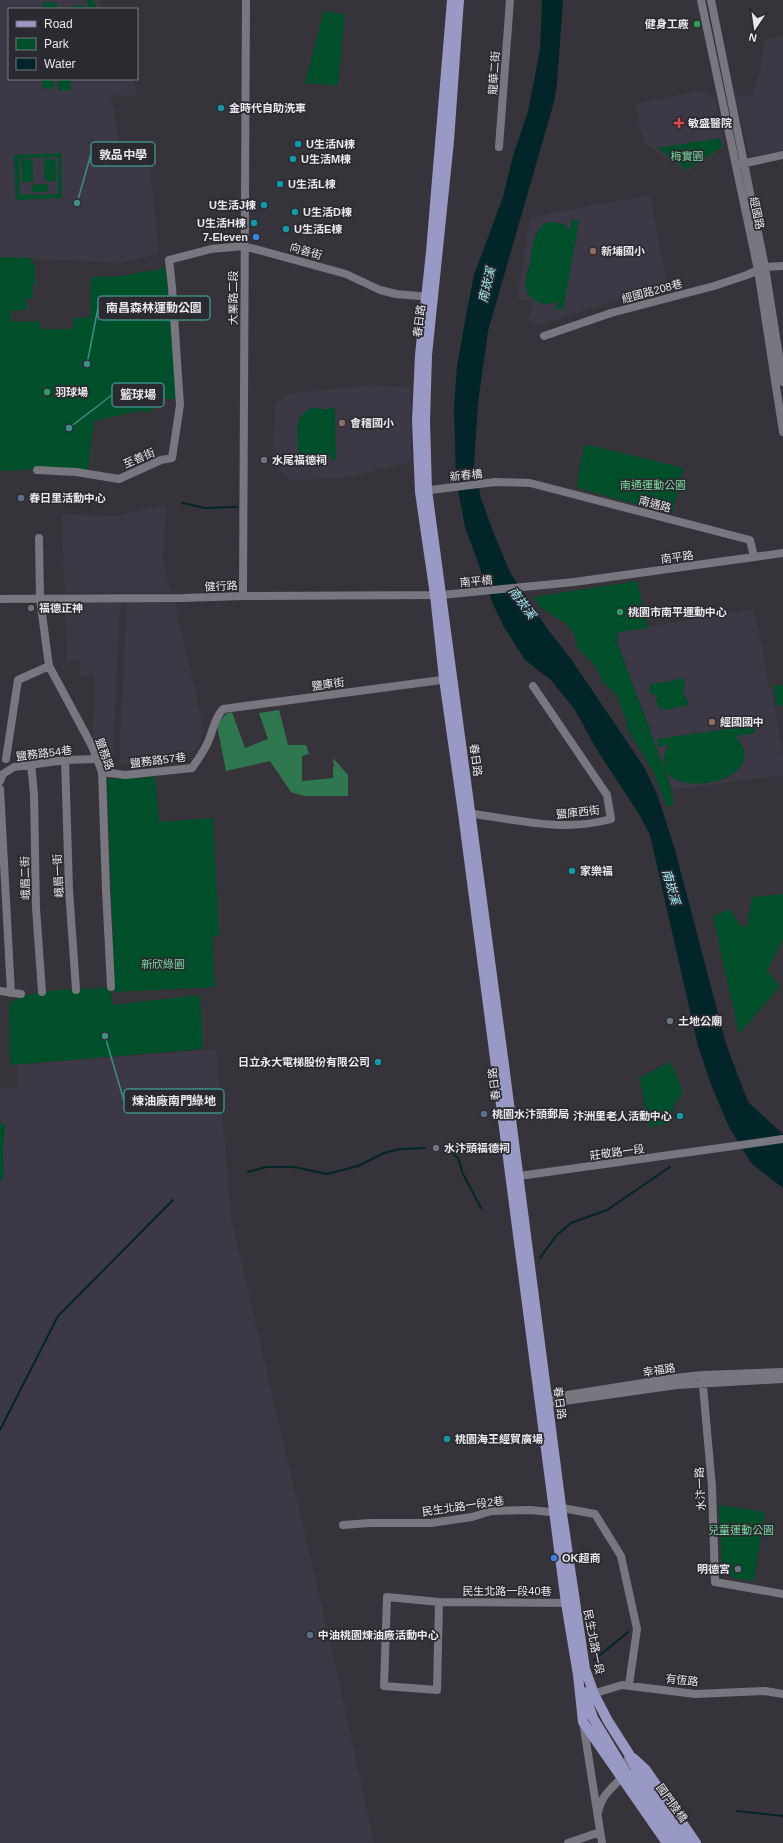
<svg xmlns="http://www.w3.org/2000/svg" width="783" height="1843" font-family="Helvetica,'Noto Sans TC',sans-serif">
<style>
.built{fill:#3c3845}
.green{fill:#004f2b;fill-rule:evenodd}
.forest{fill:#2f774e}
.water{fill:#022529}
.lines{fill:none;stroke-linecap:round;stroke-linejoin:round}
.stream{stroke:#022529;stroke-width:2}
.minor{stroke:#78767e;stroke-width:8}
.major{stroke:#9899c4;stroke-width:10}
.leisure-dot{fill:#2e9e5b;stroke:#2b2a30;stroke-width:1.5}
.culture-dot{fill:#0f9aa8;stroke:#2b2a30;stroke-width:1.5}
.health-dot{fill:#e0444e;stroke:#2b2a30;stroke-width:1.5}
.shop-dot{fill:#3f7fe0;stroke:#2b2a30;stroke-width:1.5}
.education-dot{fill:#8d6e63;stroke:#2b2a30;stroke-width:1.5}
.worship-dot{fill:#6b7280;stroke:#2b2a30;stroke-width:1.5}
.service-dot{fill:#5c6f8a;stroke:#2b2a30;stroke-width:1.5}
.labels{text-anchor:middle;stroke-width:3.5;stroke-linejoin:round;paint-order:stroke}
.poi-label{font-size:11px;font-weight:bold;fill:#e9e8ec;stroke:#2b2a30;text-anchor:start}
.street-label{font-size:11px;fill:#e9e8ec;stroke:#2b2a30}
.park-label{font-size:11px;fill:#77da9e;stroke:#2b2a30}
.water-label{font-size:12px;font-style:italic;fill:#a3f0fb;stroke:#2b2a30}
.leader{fill:none;stroke:#3b8d87;stroke-width:1.5}
.callout-dot{fill:#3b8d87;stroke:#2b2a30;stroke-width:1.5}
.callout{fill:#2b2a30;stroke:#3b8d87;stroke-width:1.5}
.callout-label{font-size:12px;text-anchor:middle;font-weight:bold;fill:#e9e8ec}
</style>
<rect width="100%" height="100%" fill="#36343a"/>
<path class="built" d="M 0,0 L 98,0 L 103,9 L 9,9 L 9,79 L 133,79 L 138,95 L 111,96 L 121,151 L 148,148 L 159,254 L 119,263 L 0,257 Z
M 783,37 L 783,150 L 750,157 L 735,95 L 751,97 L 759,76 L 765,38 Z
M 698,91 L 716,98 L 724,147 L 687,172 L 643,142 L 635,104 Z
M 650,195 L 667,284 L 540,325 L 528,321 L 533,301 L 517,299 L 530,217 Z
M 371,385 L 410,387 L 411,462 L 344,478 L 290,480 L 275,464 L 273,453 L 275,404 L 287,394 Z
M 167,505 L 163,556 L 170,593 L 65,592 L 61,514 L 115,516 Z
M 174,600 L 202,721 L 201,740 L 197,748 L 180,758 L 159,765 L 119,763 L 127,601 Z
M 65,602 L 120,603 L 113,756 L 102,756 L 93,737 L 94,675 L 80,675 L 80,660 L 67,662 Z
M 754,609 L 765,662 L 768,688 L 771,687 L 783,755 L 783,775 L 672,790 L 617,642 L 618,632 Z
M 216,1049 L 232,1222 L 337,1672 L 374,1843 L 0,1843 L 0,1089 L 17,1088 L 17,1065 Z"/>
<path class="green" d="M 86,0 L 93,0 L 97,9 L 67,9 L 77,5 L 89,7 Z
M 43,2 L 57,3 L 57,9 L 43,9 Z
M 324,11 L 345,14 L 338,86 L 305,83 Z
M 42,79 L 54,79 L 53,89 L 42,88 Z
M 58,79 L 71,79 L 70,91 L 58,90 Z
M 720,138 L 722,147 L 687,170 L 657,148 Z
M 61,153 L 62,198 L 16,200 L 14,155 ZM 58,157 L 58,194 L 20,195 L 19,158 Z
M 21,159 L 32,159 L 33,182 L 22,182 Z
M 44,159 L 55,159 L 56,181 L 45,181 Z
M 48,184 L 48,192 L 32,192 L 32,185 Z
M 572,219 L 579,221 L 563,310 L 556,309 L 557,301 C 545,308 530,302 526,288 C 524,281 528,270 530,263 C 533,248 533,222 553,222 C 560,222 566,225 570,230 Z
M 0,257 L 29,258 L 35,265 L 35,285 L 32,286 L 33,298 L 26,299 L 27,310 L 11,311 L 11,321 L 40,322 L 41,329 L 73,329 L 73,318 L 90,317 L 91,277 L 121,276 L 166,268 L 177,399 L 154,399 L 152,412 L 138,411 L 94,421 L 88,470 L 54,468 L 0,471 Z
M 314,407 L 328,410 L 328,408 L 335,408 L 336,459 L 331,460 L 330,454 C 320,463 307,460 298,451 C 298,430 292,416 314,407 Z
M 585,444 L 684,468 L 672,514 L 578,488 L 577,482 Z
M 637,581 L 648,628 L 618,632 L 617,642 L 672,790 L 673,805 L 667,807 L 654,773 L 628,730 L 626,719 L 617,696 L 603,682 L 595,666 L 577,647 L 574,634 L 567,624 L 541,608 L 533,597 Z
M 678,678 L 685,680 L 683,692 L 688,702 L 687,706 L 677,707 L 665,710 L 660,709 L 656,700 L 657,696 L 650,692 L 650,684 C 654,684 674,681 678,678 Z
M 783,685 L 783,705 L 777,706 L 773,686 Z
M 754,725 L 755,733 L 735,736 C 783,786 634,808 669,745 L 658,747 L 657,739 Z
M 155,777 L 159,822 L 213,818 L 219,936 L 212,936 L 215,987 L 115,992 L 107,779 Z
M 783,894 L 783,939 L 767,971 L 780,986 L 739,1034 L 713,917 L 730,909 L 740,926 L 747,926 L 752,897 Z
M 111,987 L 112,1005 L 200,995 L 203,1049 L 10,1065 L 9,1008 L 12,1001 C 42,986 79,991 111,987 Z
M 670,1062 L 683,1091 L 674,1106 L 671,1123 L 650,1127 L 639,1078 Z
M 0,1122 L 5,1126 L 3,1151 L 4,1175 L 0,1183 Z
M 719,1505 L 765,1512 L 754,1581 C 742,1579 727,1580 722,1567 Z"/>
<path class="forest" d="M 279,710 L 288,745 L 306,745 L 309,754 L 302,756 L 302,781 L 333,778 L 333,767 L 334,767 L 333,758 L 348,775 L 348,796 L 304,796 L 291,792 L 270,761 L 226,771 L 217,725 L 226,714 L 232,712 L 245,748 L 268,739 L 259,713 Z"/>
<path class="water" d="M 542,0 L 563,0 L 557,83 L 554,102 L 488,331 L 478,403 L 474,466 L 481,498 L 493,532 L 510,572 L 546,627 L 571,659 L 644,767 L 658,796 L 675,850 L 726,1044 L 748,1102 L 783,1134 L 783,1188 L 752,1164 L 730,1129 L 712,1087 L 698,1046 L 650,835 L 639,814 L 597,750 L 575,710 L 551,680 L 525,660 L 504,627 L 493,604 L 465,527 L 456,480 L 454,406 L 457,366 L 469,300 L 474,275 L 503,197 L 513,156 L 528,111 L 540,50 Z"/>
<g class="lines">
<path class="stream" d="M 182,503 L 205,508 L 237,507
M 449,1151 L 458,1158 L 463,1174 L 481,1208
M 248,1172 L 266,1167 L 294,1167 L 327,1174 L 358,1166 L 384,1153 L 399,1149 L 425,1148
M 540,1258 L 556,1236 L 571,1223 L 607,1210 L 670,1167
M 0,1430 L 58,1316 L 173,1200
M 594,1660 L 628,1632
M 737,1811 L 783,1816"/>
<path class="minor" d="M 701,0 L 758,270 L 783,432
M 711,0 L 765,267 L 783,382
M 499,147 L 510,0
M 741,164 L 783,155
M 544,336 L 611,313 L 714,286 L 747,275 L 765,267 L 783,266
M 37,470 L 76,472 L 119,479 L 161,460 L 172,458 L 180,405 L 172,287 L 169,260 L 211,249 L 244,246 L 346,274 L 380,290 L 396,294 L 431,297
M 422,491 L 495,482 L 530,483 L 750,540 L 754,557
M 39,538 L 40,599 L 49,666 L 92,746 L 102,772 L 106,890 L 111,987
M 243,596 L 246,0
M 0,599 L 183,598 L 243,596 L 442,595 L 574,582 L 783,553
M 6,759 L 18,680 L 49,666
M 65,760 L 69,889 L 76,990
M 31,764 L 34,794 L 36,908 L 42,992
M 102,772 L 125,775 L 192,768 C 197,761 202,754 206,746 C 213,733 213,720 223,709 L 449,679
M 0,781 L 3,774 L 14,767 L 65,760 L 98,759
M 0,789 L 11,993
M 466,813 C 515,819 562,833 611,819 L 607,795 L 533,686
M 0,991 L 21,994
M 512,1177 L 783,1139
M 702,1375 L 712,1487 L 715,1582 L 783,1594
M 542,1399 L 675,1378 L 702,1375 L 783,1372
M 543,1404 L 677,1385 L 783,1379
M 557,1507 L 595,1514 L 621,1556 L 637,1629 L 629,1685
M 343,1525 L 370,1523 L 431,1523 L 472,1517 L 491,1511 L 531,1510 L 559,1513
M 439,1602 L 437,1690 L 384,1686 L 387,1597 L 439,1602 L 571,1603
M 589,1695 L 622,1685 L 695,1694 L 765,1691 L 783,1694
M 583,1722 L 602,1843
M 598,1812 C 603,1793 609,1792 621,1778 C 626,1772 627,1763 629,1754
M 568,1843 L 600,1832"/>
<path class="major" d="M 452,0 L 431,252 L 420,355 L 417,421 L 420,492 L 435,595 L 444,679 L 463,813 L 566,1603 L 578,1675 L 583,1722 L 667,1843
M 459,0 L 449,141 L 427,355 L 425,421 L 427,490 L 504,1065 L 562,1514 L 585,1669 L 594,1694 L 608,1721 L 629,1754 L 639,1776 L 687,1843
M 584,1692 L 593,1718 L 625,1771 L 677,1843
M 633,1758 L 646,1770 L 696,1843"/>
</g>
<g class="leisure-dot">
<circle cx="697" cy="24" r="4"/>
<circle cx="47" cy="392" r="4"/>
<circle cx="620" cy="612" r="4"/>
</g>
<g class="culture-dot">
<circle cx="221" cy="108" r="4"/>
<circle cx="298" cy="144" r="4"/>
<circle cx="293" cy="159" r="4"/>
<circle cx="280" cy="184" r="4"/>
<circle cx="264" cy="205" r="4"/>
<circle cx="295" cy="212" r="4"/>
<circle cx="254" cy="223" r="4"/>
<circle cx="286" cy="229" r="4"/>
<circle cx="572" cy="871" r="4"/>
<circle cx="378" cy="1062" r="4"/>
<circle cx="680" cy="1116" r="4"/>
<circle cx="447" cy="1439" r="4"/>
</g>
<path class="health-dot" d="M677 117h4v4h4v4h-4v4h-4v-4h-4v-4h4z"/>
<g class="shop-dot">
<circle cx="256" cy="237" r="4"/>
<circle cx="554" cy="1558" r="4"/>
</g>
<g class="education-dot">
<circle cx="593" cy="251" r="4"/>
<circle cx="342" cy="423" r="4"/>
<circle cx="712" cy="722" r="4"/>
</g>
<g class="worship-dot">
<circle cx="264" cy="460" r="4"/>
<circle cx="31" cy="608" r="4"/>
<circle cx="670" cy="1021" r="4"/>
<circle cx="436" cy="1148" r="4"/>
<circle cx="738" cy="1569" r="4"/>
</g>
<g class="service-dot">
<circle cx="21" cy="498" r="4"/>
<circle cx="484" cy="1114" r="4"/>
<circle cx="310" cy="1635" r="4"/>
</g>
<g class="labels">
<g class="poi-label">
<text x="689" y="28" text-anchor="end">健身工廠</text>
<text x="229" y="112">金時代自助洗車</text>
<text x="688" y="127">敏盛醫院</text>
<text x="306" y="148">U生活N棟</text>
<text x="301" y="163">U生活M棟</text>
<text x="288" y="188">U生活L棟</text>
<text x="256" y="209" text-anchor="end">U生活J棟</text>
<text x="303" y="216">U生活D棟</text>
<text x="246" y="227" text-anchor="end">U生活H棟</text>
<text x="294" y="233">U生活E棟</text>
<text x="248" y="241" text-anchor="end">7-Eleven</text>
<text x="601" y="255">新埔國小</text>
<text x="55" y="396">羽球場</text>
<text x="350" y="427">會稽國小</text>
<text x="272" y="464">水尾福德祠</text>
<text x="29" y="502">春日里活動中心</text>
<text x="39" y="612">福德正神</text>
<text x="628" y="616">桃園市南平運動中心</text>
<text x="720" y="726">經國國中</text>
<text x="580" y="875">家樂福</text>
<text x="678" y="1025">土地公廟</text>
<text x="370" y="1066" text-anchor="end">日立永大電梯股份有限公司</text>
<text x="492" y="1118">桃園水汴頭郵局</text>
<text x="672" y="1120" text-anchor="end">汴洲里老人活動中心</text>
<text x="444" y="1152">水汴頭福德祠</text>
<text x="455" y="1443">桃園海王經貿廣場</text>
<text x="562" y="1562">OK超商</text>
<text x="730" y="1573" text-anchor="end">明德宮</text>
<text x="318" y="1639">中油桃園煉油廠活動中心</text>
</g>
<g class="street-label">
<text transform="translate(494 73) rotate(-86)" y="4">龍華二街</text>
<text transform="translate(757 213) rotate(78)" y="4">經國路</text>
<text transform="translate(306 251) rotate(16)" y="4">向善街</text>
<text transform="translate(652 291) rotate(-15)" y="4">經國路208巷</text>
<text transform="translate(233 298) rotate(-90)" y="4">大業路二段</text>
<text transform="translate(419 321) rotate(-83)" y="4">春日路</text>
<text transform="translate(139 458) rotate(-23)" y="4">至善街</text>
<text transform="translate(466 475) rotate(-6)" y="4">新春橋</text>
<text transform="translate(655 504) rotate(15)" y="4">南通路</text>
<text transform="translate(677 557) rotate(-8)" y="4">南平路</text>
<text transform="translate(476 581) rotate(-5)" y="4">南平橋</text>
<text transform="translate(221 586) rotate(-3)" y="4">健行路</text>
<text transform="translate(328 684) rotate(-8)" y="4">鹽庫街</text>
<text transform="translate(44 753) rotate(-7)" y="4">鹽務路54巷</text>
<text transform="translate(105 754) rotate(70)" y="4">鹽務路</text>
<text transform="translate(158 760) rotate(-7)" y="4">鹽務路57巷</text>
<text transform="translate(476 760) rotate(82)" y="4">春日路</text>
<text transform="translate(578 812) rotate(-6)" y="4">鹽庫西街</text>
<text transform="translate(58 876) rotate(-93)" y="4">峨眉一街</text>
<text transform="translate(25 878) rotate(-91)" y="4">峨眉二街</text>
<text transform="translate(494 1084) rotate(-97)" y="4">春日路</text>
<text transform="translate(617 1152) rotate(-8)" y="4">莊敬路一段</text>
<text transform="translate(659 1370) rotate(-9)" y="4">幸福路</text>
<text transform="translate(560 1403) rotate(82)" y="4">春日路</text>
<text transform="translate(700 1489) rotate(-93)" y="4">水汴一路</text>
<text transform="translate(463 1506) rotate(-8)" y="4">民生北路一段2巷</text>
<text x="507" y="1595">民生北路一段40巷</text>
<text transform="translate(594 1642) rotate(79)" y="4">民生北路一段</text>
<text transform="translate(682 1680) rotate(6)" y="4">有恆路</text>
<text transform="translate(672 1803) rotate(54)" y="4">國門陸橋</text>
</g>
<g class="park-label">
<text x="687" y="160">梅實園</text>
<text x="653" y="489">南通運動公園</text>
<text x="163" y="968">新欣綠園</text>
<text x="741" y="1534">兒童運動公園</text>
</g>
<g class="water-label">
<text transform="translate(487 285) rotate(-76)" y="4">南崁溪</text>
<text transform="translate(522 603) rotate(53)" y="4">南崁溪</text>
<text transform="translate(671 887) rotate(74)" y="4">南崁溪</text>
</g>
</g>
<path class="leader" d="M77 203L91 154M87 364L98 308M69 428L112 395M105 1036L124 1101"/>
<g class="callout-dot">
<circle cx="77" cy="203" r="4"/>
<circle cx="87" cy="364" r="4"/>
<circle cx="69" cy="428" r="4"/>
<circle cx="105" cy="1036" r="4"/>
</g>
<g class="callout">
<rect x="91" y="142" width="64" height="24" rx="4"/>
<rect x="98" y="296" width="112" height="24" rx="4"/>
<rect x="112" y="383" width="52" height="24" rx="4"/>
<rect x="124" y="1089" width="100" height="24" rx="4"/>
</g>
<g class="callout-label">
<text x="123" y="159">敦品中學</text>
<text x="154" y="312">南昌森林運動公園</text>
<text x="138" y="399">籃球場</text>
<text x="174" y="1105">煉油廠南門綠地</text>
</g>
<rect x="8" y="8" width="130" height="72" fill="#2b2a30" stroke="#77767b"/>
<rect x="16" y="21" width="20" height="6" fill="#9899c4" stroke="#77767b"/>
<text x="44" y="28" font-size="12" fill="#e9e8ec">Road</text>
<rect x="16" y="38" width="20" height="12" fill="#004f2b" stroke="#77767b"/>
<text x="44" y="48" font-size="12" fill="#e9e8ec">Park</text>
<rect x="16" y="58" width="20" height="12" fill="#022529" stroke="#77767b"/>
<text x="44" y="68" font-size="12" fill="#e9e8ec">Water</text>
<g transform="translate(755 28) rotate(193)" stroke="#2b2a30" stroke-width="3" paint-order="stroke">
<path d="M0-3L7 15L0 10L-7 15Z" fill="#e9e8ec"/>
<text y="-6" font-size="11" font-weight="bold" text-anchor="middle" fill="#e9e8ec">N</text>
</g>
</svg>
